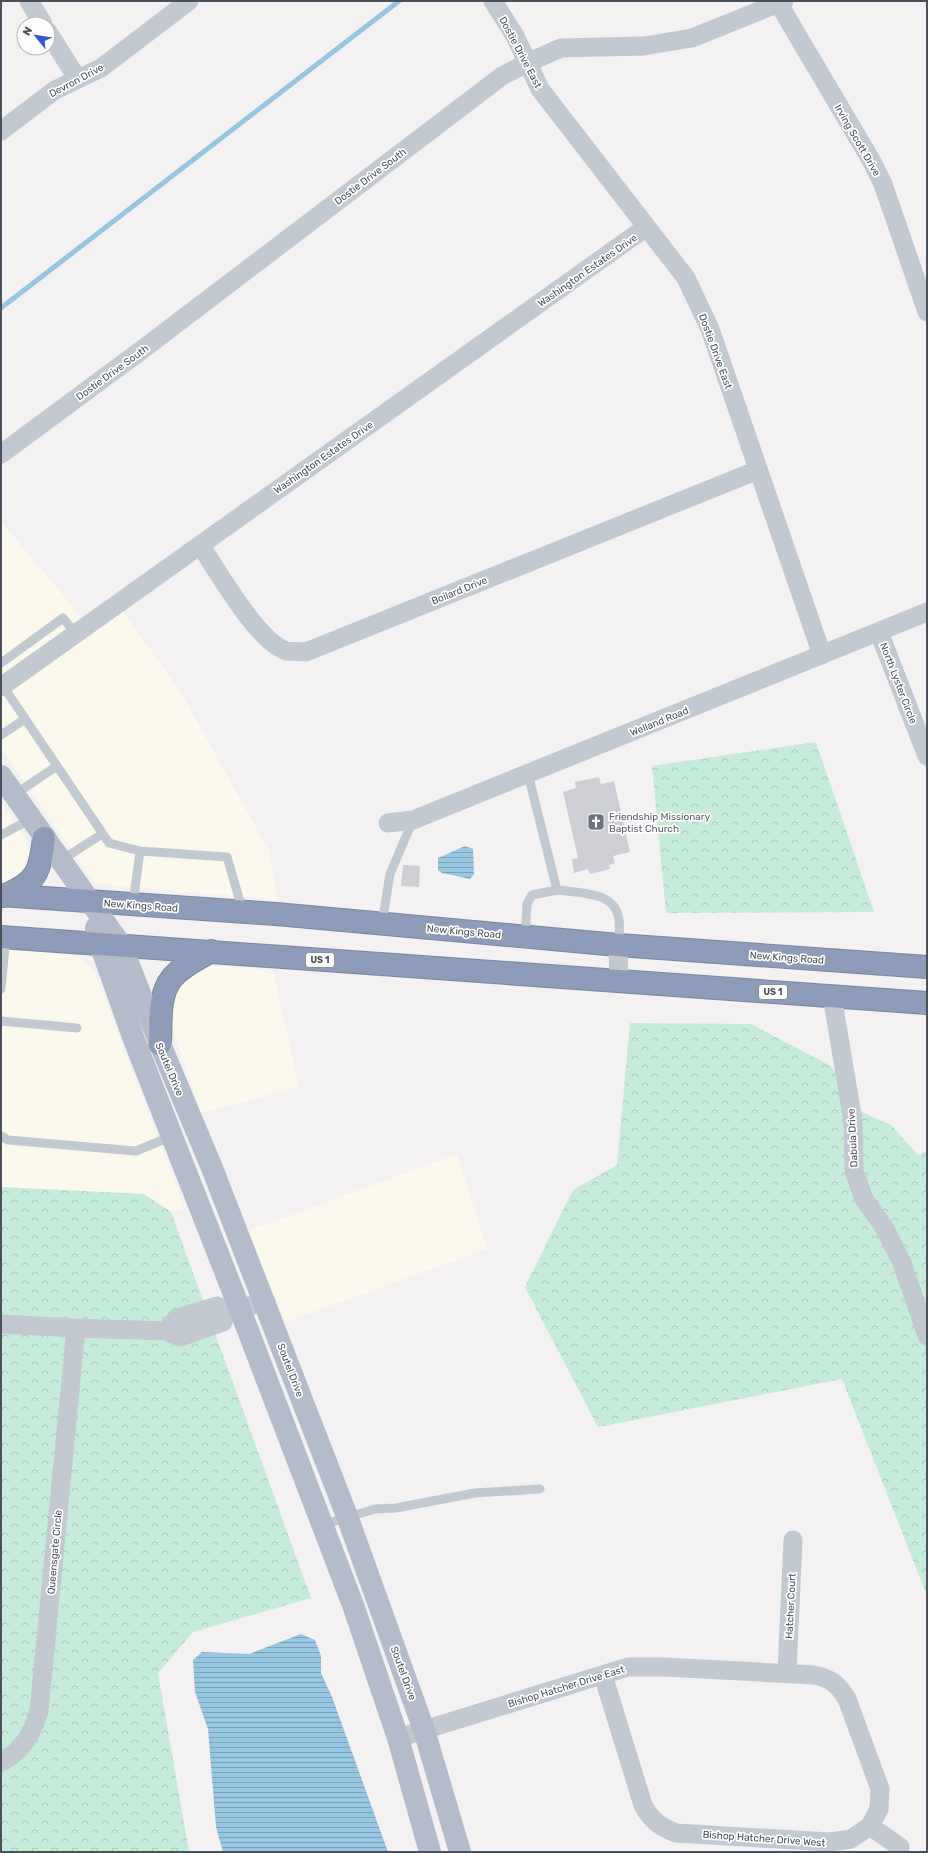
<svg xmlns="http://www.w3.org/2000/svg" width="928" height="1853" font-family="Rubik,sans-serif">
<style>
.commercial{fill:#fbf9ed}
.forest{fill:url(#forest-crowns)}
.water{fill:url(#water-rules)}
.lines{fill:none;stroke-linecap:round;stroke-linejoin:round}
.stream{stroke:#97c6e3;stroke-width:5}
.building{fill:#cecfd4}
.highway-casing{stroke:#7987a5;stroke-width:24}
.lane{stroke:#c3c9d1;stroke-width:9}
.street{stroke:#c3c9d1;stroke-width:19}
.primary{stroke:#b4bccc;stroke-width:22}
.highway{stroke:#8e9cb9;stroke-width:22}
.labels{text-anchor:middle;stroke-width:3.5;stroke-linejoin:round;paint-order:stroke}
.shield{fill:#fff;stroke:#81858d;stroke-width:1}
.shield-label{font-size:9px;font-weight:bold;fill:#4b515c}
.street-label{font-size:10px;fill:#4b515c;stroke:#fff}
.worship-label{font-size:10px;fill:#5b616d;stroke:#fff;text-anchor:start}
</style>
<defs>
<pattern id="forest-crowns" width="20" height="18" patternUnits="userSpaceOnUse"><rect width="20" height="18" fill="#c5ebda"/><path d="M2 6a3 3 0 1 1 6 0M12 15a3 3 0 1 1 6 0" fill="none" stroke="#abcbbe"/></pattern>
<pattern id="water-rules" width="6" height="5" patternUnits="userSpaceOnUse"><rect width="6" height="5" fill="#97c6e3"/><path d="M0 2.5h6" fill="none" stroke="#7da3bb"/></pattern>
</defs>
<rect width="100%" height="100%" fill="#f3f1f1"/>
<path class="commercial" d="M 1,521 L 94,632 L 123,612 L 179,689 L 270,853 L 277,900 L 100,884 L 95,882 L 87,872 L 1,749 Z
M 1,802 L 26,840 L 30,852 L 30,865 L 29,874 L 1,887 Z
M 1,949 L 66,954 L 79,957 L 95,973 L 185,1209 L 171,1212 L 144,1194 L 1,1187 Z
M 217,966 L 273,970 L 299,1087 L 201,1113 L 171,1025 L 173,991 L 199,968 Z
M 457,1154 L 487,1249 L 286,1322 L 248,1231 Z"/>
<path class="forest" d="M 816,742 L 874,912 L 666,913 L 652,766 Z
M 630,1023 L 751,1024 L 831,1066 L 862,1112 L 891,1125 L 918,1155 L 927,1151 L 927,1596 L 842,1379 L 598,1427 L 525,1287 L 573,1190 L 617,1165 Z
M 1,1187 L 144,1194 L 171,1212 L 311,1598 L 193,1632 L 158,1673 L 189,1852 L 1,1852 Z"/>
<path class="water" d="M 465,846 L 473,849 L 474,874 L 470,879 L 442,873 L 438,870 L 438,858 Z
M 301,1634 L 315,1640 L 321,1656 L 321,1673 L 332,1697 L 388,1852 L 223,1852 L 216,1827 L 208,1729 L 195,1692 L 193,1660 L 202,1652 L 249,1654 Z"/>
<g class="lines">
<path class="stream" d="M 1,308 L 399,1"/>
</g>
<path class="building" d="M 599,777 L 601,784 L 614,781 L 630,852 L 613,856 L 615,863 L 609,865 L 610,869 L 590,874 L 588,869 L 574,873 L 572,859 L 578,858 L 563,792 L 576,788 L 575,782 Z
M 403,865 L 420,866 L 419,887 L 401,886 Z"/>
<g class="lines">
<g class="highway-casing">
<path id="highway" d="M 1,895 L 276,914 L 618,945 L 927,967
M 4,896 C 37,882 40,872 44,838
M 1,937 L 927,1003
M 160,1044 C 161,1023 158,995 172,978 C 182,966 198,959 211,951"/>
</g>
<path class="lane" d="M 1,663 L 63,618 L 76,634
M 3,686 L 109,843 L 140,851 L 227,857 L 243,912
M 1,735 L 25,719
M 14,795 L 57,766
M 1,835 L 31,819
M 60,861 L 102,834
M 557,890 C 579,893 616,891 619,920 C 620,928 619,937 618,945
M 133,904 L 140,851
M 382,924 L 390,874 L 413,820
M 525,937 L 527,904 L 532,895 L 557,890 L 528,774
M 1,989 L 6,937
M 1,1021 L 77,1028
M 1,1136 L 8,1140 L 136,1151 L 172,1136
M 322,1525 L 375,1509 L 396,1508 L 475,1493 L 540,1489"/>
<path class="street" d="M 29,1 L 43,24
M 493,1 L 515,36 L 540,89 L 686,278 L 710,329 L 822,655
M 777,1 L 871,160 L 883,184 L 927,312
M 48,32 L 77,78
M 1,131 L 55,90 L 101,68 L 189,1
M 1,454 L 143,349 L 502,76 L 527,63 L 561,48 L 644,46 L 692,38 L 784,1
M 200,545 C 218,571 258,643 287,651 C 293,652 300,651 306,652 L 758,470
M 879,632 L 927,756
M 1,687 L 645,228
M 388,823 L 413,820 L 927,612
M 618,945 L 619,981
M 832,996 L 853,1121 L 854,1171 L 864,1199 L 884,1227 L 902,1263 L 927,1336
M 1,1324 L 76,1328 L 166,1331 L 180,1337 L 223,1322 L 228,1311
M 166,1331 L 177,1318 L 217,1306 L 228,1311 L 266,1302
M 787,1672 L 793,1540
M 398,1738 L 628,1667 L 665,1667 L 814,1675 C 830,1678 838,1684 847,1699 L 880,1789 L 879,1809 L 870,1826 L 851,1839 L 830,1842 L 676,1833 C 660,1827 651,1820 643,1805 L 603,1675
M 1,1762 C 23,1752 33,1732 39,1711 L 76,1328
M 870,1826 L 900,1847"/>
<path class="primary" d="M 1,776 L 121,945 L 160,1044 L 212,1168 L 347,1516 L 424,1730 L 460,1852
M 96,928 L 100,944 L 133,1037 L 239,1307 L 353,1605 L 398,1738 L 430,1852"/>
<use href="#highway" class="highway"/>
</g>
<defs>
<g id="church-square" transform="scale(0.9)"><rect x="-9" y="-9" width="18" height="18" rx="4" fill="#6b7280" stroke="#fff"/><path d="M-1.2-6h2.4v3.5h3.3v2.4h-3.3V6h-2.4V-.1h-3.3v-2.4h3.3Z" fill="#fff"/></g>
</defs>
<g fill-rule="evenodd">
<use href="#church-square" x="596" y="822"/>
</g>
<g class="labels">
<g class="shield">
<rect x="306" y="953" width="28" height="14" rx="3"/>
<rect x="759" y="985" width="28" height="14" rx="3"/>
</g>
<g class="shield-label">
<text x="320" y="963">US 1</text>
<text x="773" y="995">US 1</text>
</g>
<g class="street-label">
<text transform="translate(521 52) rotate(62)" y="4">Dostie Drive East</text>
<text transform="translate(76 80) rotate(-28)" y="4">Devron Drive</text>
<text transform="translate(858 140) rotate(60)" y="4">Irving Scott Drive</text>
<text transform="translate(370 176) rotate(-37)" y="4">Dostie Drive South</text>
<text transform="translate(587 270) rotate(-35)" y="4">Washington Estates Drive</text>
<text transform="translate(716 351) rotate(70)" y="4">Dostie Drive East</text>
<text transform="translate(112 372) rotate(-36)" y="4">Dostie Drive South</text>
<text transform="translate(323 457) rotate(-35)" y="4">Washington Estates Drive</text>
<text transform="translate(459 590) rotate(-22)" y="4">Boilard Drive</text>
<text transform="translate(899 683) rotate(69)" y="4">North Lyster Circle</text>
<text transform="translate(659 721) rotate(-22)" y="4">Welland Road</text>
<text transform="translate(141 905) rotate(4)" y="4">New Kings Road</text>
<text transform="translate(464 931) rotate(5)" y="4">New Kings Road</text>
<text transform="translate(787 957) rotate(4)" y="4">New Kings Road</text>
<text transform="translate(170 1069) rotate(67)" y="4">Soutel Drive</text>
<text transform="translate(852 1138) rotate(-93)" y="4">Dabula Drive</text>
<text transform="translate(291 1370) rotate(69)" y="4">Soutel Drive</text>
<text transform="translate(54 1552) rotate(-85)" y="4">Queensgate Circle</text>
<text transform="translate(790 1606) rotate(-87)" y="4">Hatcher Court</text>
<text transform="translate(404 1673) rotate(70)" y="4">Soutel Drive</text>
<text transform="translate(566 1686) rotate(-17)" y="4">Bishop Hatcher Drive East</text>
<text transform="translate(764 1838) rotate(4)" y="4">Bishop Hatcher Drive West</text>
</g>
<g class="worship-label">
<text x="609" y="820">Friendship Missionary<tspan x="609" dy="12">Baptist Church</tspan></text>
</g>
</g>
<rect width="928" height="1853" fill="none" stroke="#4b515c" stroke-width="4"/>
<g transform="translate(36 36) rotate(300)"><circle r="19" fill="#ffffff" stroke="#b7b9be"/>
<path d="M0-3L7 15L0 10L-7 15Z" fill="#2e58d0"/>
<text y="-6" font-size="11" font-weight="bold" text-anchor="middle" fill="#4b515c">N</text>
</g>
</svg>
